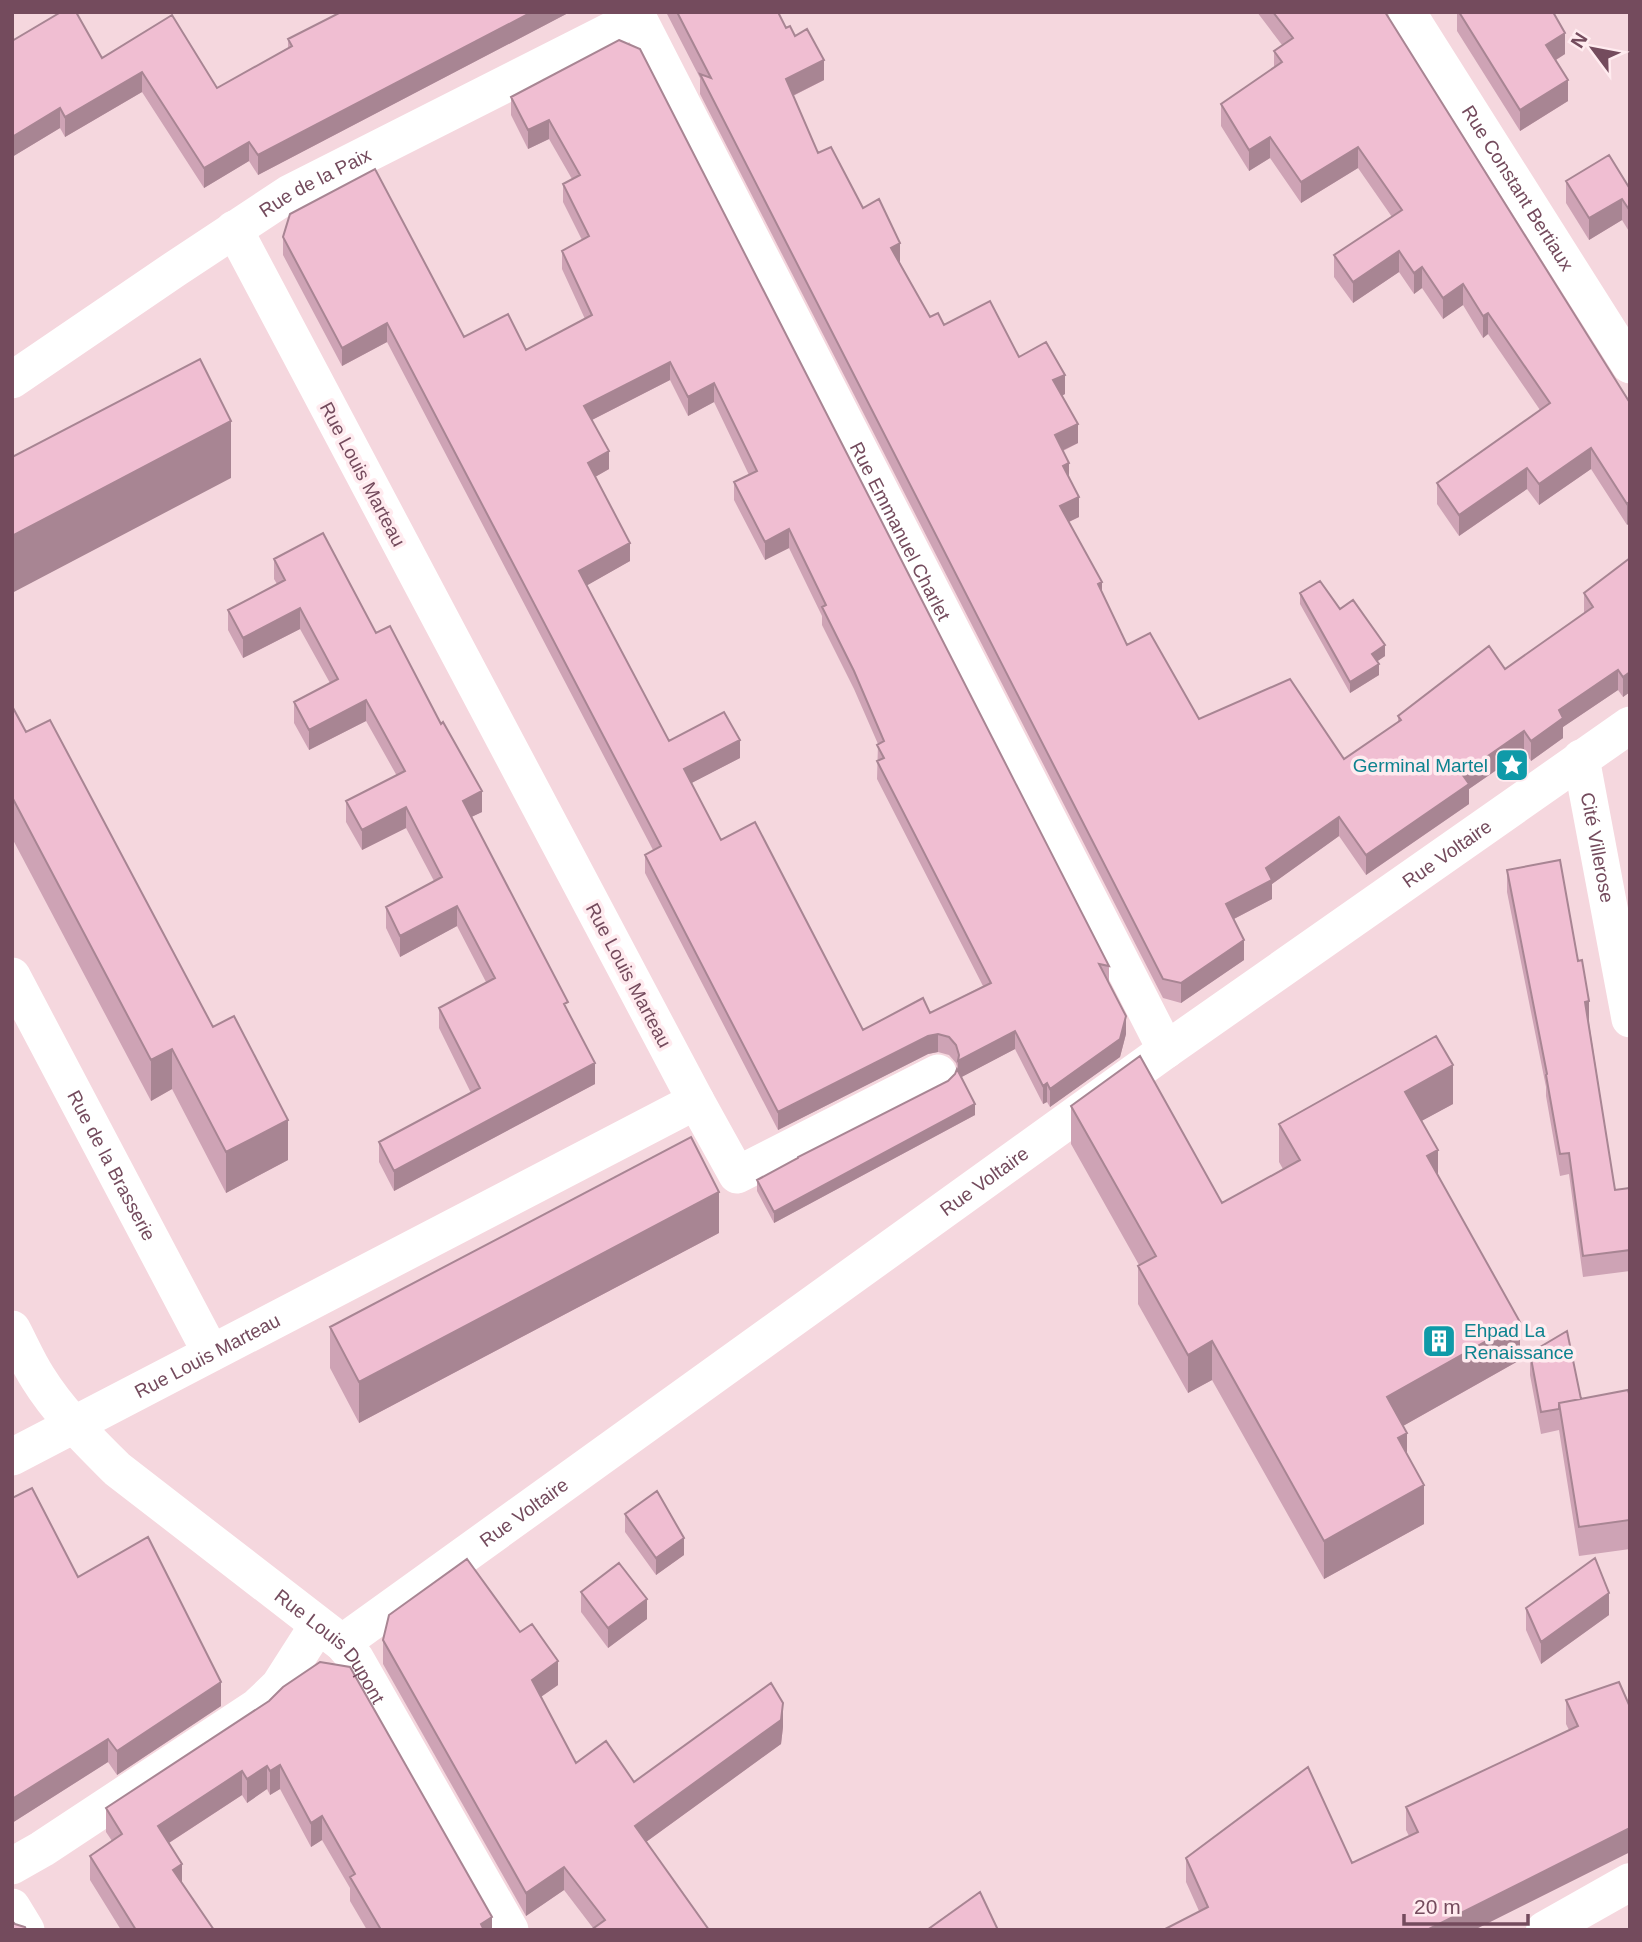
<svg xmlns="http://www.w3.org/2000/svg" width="1642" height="1942" font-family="Helvetica,sans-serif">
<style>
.residential{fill:#f5d7de}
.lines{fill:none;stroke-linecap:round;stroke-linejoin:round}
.minor{stroke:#fff;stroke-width:37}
.secondary{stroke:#fff;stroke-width:38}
.wall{fill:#cea3b5;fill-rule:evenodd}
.shaded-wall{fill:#a88593}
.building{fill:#f0bed2;stroke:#a88593;stroke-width:2;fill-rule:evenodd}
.labels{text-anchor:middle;stroke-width:7;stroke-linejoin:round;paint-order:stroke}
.street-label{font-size:19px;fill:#744b5d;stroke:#ffebef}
.culture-label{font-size:19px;fill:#0d838f;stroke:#ffebef;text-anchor:end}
</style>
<rect width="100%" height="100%" fill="#fce5e9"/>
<path class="residential" d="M 12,12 L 1630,12 L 1630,1930 L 12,1930 Z"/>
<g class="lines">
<g class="minor">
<path id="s1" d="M 635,12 L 1166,1050"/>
<path id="s2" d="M 1407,12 L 1630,365"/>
<path id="s3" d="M 12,380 L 175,269 L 290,193 L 638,17"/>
<path id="s4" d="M 1581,758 L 1630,1019"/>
<path id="s5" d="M 12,976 L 211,1353"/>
<path d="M 696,1101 L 737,1175 L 938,1073"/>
<path id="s6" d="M 12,1329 C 21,1346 28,1363 38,1378 C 59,1412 89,1441 117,1469 L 342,1643 L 355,1658 L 510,1930"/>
<path id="s7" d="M 12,1457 L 696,1101 L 234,229"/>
<path id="s8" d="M 342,1643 L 1166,1050 L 1630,725"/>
<path d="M 12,1866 L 42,1849 L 257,1707 L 279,1686 L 318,1625"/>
<path d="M 12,1907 L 26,1930"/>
</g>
<path class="secondary" d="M 1545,1930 L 1630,1882"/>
</g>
<path class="wall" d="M 341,12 L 570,12 L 258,175 L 249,161 L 204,188 L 142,92 L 65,137 L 60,128 L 12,157 L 12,41 L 102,58 L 217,88 L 288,48 L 288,39 Z
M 666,12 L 778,12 L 786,28 L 795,36 L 824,80 L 793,96 L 818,153 L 863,208 L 900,263 L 930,317 L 944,325 L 1019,357 L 1065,394 L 1062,396 L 1078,443 L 1063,451 L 1079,517 L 1069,522 L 1127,645 L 1199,719 L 1344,759 L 1398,722 L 1398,716 L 1505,669 L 1584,613 L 1584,593 L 1630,558 L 1630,692 L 1623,697 L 1618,690 L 1563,727 L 1563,738 L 1531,761 L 1524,751 L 1469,789 L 1469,804 L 1366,875 L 1339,836 L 1272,884 L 1272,899 L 1234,919 L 1244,960 L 1181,1003 L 1163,998 L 700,94 L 700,78 Z
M 1257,12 L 1385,12 L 1630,403 L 1630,522 L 1627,525 L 1591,469 L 1539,505 L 1527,489 L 1459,536 L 1437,504 L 1437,483 L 1540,410 L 1488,334 L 1483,338 L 1463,305 L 1443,319 L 1422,288 L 1414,294 L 1399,272 L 1353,303 L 1334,277 L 1334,255 L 1392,217 L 1358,168 L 1301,203 L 1270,158 L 1249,171 L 1221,126 L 1221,104 L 1274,67 L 1274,51 L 1282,45 Z
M 1457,12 L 1553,12 L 1565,54 L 1556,60 L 1568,101 L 1520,131 L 1457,31 Z
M 619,40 L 1109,966 L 1109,983 L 1126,1034 L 1120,1057 L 1050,1107 L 1047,1102 L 1043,1104 L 1015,1049 L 961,1077 L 975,1115 L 774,1223 L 757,1191 L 757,1180 L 798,1159 L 798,1157 L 948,1081 L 955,1074 L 958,1070 L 956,1063 L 949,1055 L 938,1052 L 928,1054 L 778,1130 L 645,873 L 645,855 L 653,850 L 387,342 L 342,366 L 283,255 L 283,237 L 464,337 L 526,350 L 585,319 L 562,269 L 562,251 L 582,240 L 563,202 L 563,184 L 572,179 L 549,139 L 528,149 L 511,115 L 511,97 ZM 670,380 L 688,416 L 714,402 L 749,475 L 734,482 L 734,500 L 765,560 L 789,548 L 822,616 L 822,625 L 854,689 L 878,744 L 877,779 L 983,986 L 930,1013 L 863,1030 L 721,840 L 691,783 L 740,758 L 669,741 L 587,585 L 630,561 L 595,477 L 609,469 L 592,420 Z
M 1566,181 L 1630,189 L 1630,233 L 1622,220 L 1589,240 L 1566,203 Z
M 274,559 L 376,633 L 482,812 L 471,817 L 568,1012 L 595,1084 L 394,1191 L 379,1162 L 379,1142 L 471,1093 L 439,1028 L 439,1008 L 486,982 L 457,926 L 400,957 L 386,928 L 386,907 L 434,881 L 406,828 L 362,850 L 346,822 L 346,801 L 397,776 L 366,721 L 309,750 L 294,723 L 294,702 L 330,683 L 300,629 L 243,658 L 228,630 L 228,610 L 277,584 L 274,579 Z
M 1300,593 L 1340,609 L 1385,656 L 1377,661 L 1379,675 L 1350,693 L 1300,604 Z
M 12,706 L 26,732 L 213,1027 L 288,1160 L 226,1193 L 172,1089 L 151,1101 L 12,838 Z
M 1507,870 L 1589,1023 L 1615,1190 L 1630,1188 L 1630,1271 L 1583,1277 L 1569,1174 L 1560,1176 L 1546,1096 L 1546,1087 L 1507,892 Z
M 1453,1104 L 1421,1121 L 1438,1176 L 1520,1360 L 1403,1426 L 1407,1454 L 1424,1524 L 1324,1579 L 1212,1380 L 1188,1393 L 1138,1304 L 1138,1266 L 1139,1265 L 1071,1144 L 1071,1106 L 1222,1203 L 1283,1169 L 1279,1162 L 1279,1124 Z
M 719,1233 L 359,1423 L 330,1368 L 330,1327 Z
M 1530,1353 L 1581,1399 L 1630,1397 L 1630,1549 L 1579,1556 L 1559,1430 L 1541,1434 L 1530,1375 Z
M 12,1498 L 78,1577 L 221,1706 L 117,1775 L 108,1762 L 12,1823 Z
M 625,1514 L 684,1555 L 656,1575 L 625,1532 Z
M 581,1592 L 647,1619 L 608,1648 L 581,1612 Z
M 1526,1608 L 1609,1615 L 1541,1664 L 1526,1630 Z
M 383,1640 L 558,1685 L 541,1697 L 576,1763 L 634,1782 L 783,1727 L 781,1744 L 646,1842 L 709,1930 L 593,1928 L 564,1890 L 526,1916 L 383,1664 Z
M 1566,1700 L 1630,1707 L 1630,1852 L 1474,1930 L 1199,1911 L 1186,1882 L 1186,1858 L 1352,1863 L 1409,1836 L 1406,1830 L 1406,1807 L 1569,1730 L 1566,1724 Z
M 269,1701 L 492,1930 L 367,1930 L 350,1901 L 350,1888 L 322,1840 L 311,1847 L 280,1789 L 270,1795 L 267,1789 L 247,1803 L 242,1795 L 169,1843 L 182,1883 L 214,1930 L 121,1930 L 90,1880 L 90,1856 L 112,1841 L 106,1832 L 106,1808 Z"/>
<path class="shaded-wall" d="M 532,12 L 570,12 L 258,175 L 258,155 Z
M 1565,33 L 1565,54 L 1546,66 L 1546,45 Z
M 824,60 L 824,80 L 786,99 L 786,79 Z
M 142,72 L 142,92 L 65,137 L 65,117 Z
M 1568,80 L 1568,101 L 1520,131 L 1520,110 Z
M 60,108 L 60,128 L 12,157 L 12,137 Z
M 549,120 L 549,139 L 528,149 L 528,130 Z
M 1270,137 L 1270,158 L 1249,171 L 1249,150 Z
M 249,142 L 249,161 L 204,188 L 204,168 Z
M 1358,147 L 1358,168 L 1301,203 L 1301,182 Z
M 1622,199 L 1622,220 L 1589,240 L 1589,218 Z
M 900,243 L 900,263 L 891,268 L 891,248 Z
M 1399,251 L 1399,272 L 1353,303 L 1353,282 Z
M 1422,267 L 1422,288 L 1414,294 L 1414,273 Z
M 1463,284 L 1463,305 L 1443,319 L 1443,298 Z
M 1488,313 L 1488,334 L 1483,338 L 1483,316 Z
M 387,323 L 387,342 L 342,366 L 342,348 Z
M 670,362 L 670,380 L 584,424 L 584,406 Z
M 1065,375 L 1065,394 L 1053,400 L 1053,380 Z
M 714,383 L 714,402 L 688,416 L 688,397 Z
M 231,421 L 231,478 L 12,593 L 12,536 Z
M 1078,424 L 1078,443 L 1055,454 L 1055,435 Z
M 1591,448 L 1591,469 L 1539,505 L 1539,484 Z
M 609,451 L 609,469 L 588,481 L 588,463 Z
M 1069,463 L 1069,483 L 1063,466 Z
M 1527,468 L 1527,489 L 1459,536 L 1459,515 Z
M 1079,497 L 1079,517 L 1060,526 L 1060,506 Z
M 1630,501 L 1630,522 L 1627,525 L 1627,504 Z
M 789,529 L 789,548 L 765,560 L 765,542 Z
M 630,543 L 630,561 L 579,590 L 579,571 Z
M 1102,582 L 1102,602 L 1098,584 Z
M 300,608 L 300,629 L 243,658 L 243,638 Z
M 1385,645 L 1385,656 L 1372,665 L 1372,654 Z
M 1379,664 L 1379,675 L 1350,693 L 1350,682 Z
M 1618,670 L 1618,690 L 1563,727 L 1563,738 L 1531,761 L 1531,741 L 1559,710 Z
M 1630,672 L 1630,692 L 1623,697 L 1623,677 Z
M 366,700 L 366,721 L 309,750 L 309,730 Z
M 1524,731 L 1524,751 L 1469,789 L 1469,804 L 1366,875 L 1366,855 L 1462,774 Z
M 740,740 L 740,758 L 684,787 L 684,769 Z
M 482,791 L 482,812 L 463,821 L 463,801 Z
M 406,807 L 406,828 L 362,850 L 362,830 Z
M 1339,817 L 1339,836 L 1272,884 L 1272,899 L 1226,923 L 1226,904 L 1266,868 Z
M 457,906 L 457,926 L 400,957 L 400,936 Z
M 1244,940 L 1244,960 L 1181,1003 L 1181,983 Z
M 1589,1001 L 1589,1023 L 1585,1024 L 1585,1002 Z
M 1126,1016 L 1126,1034 L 1120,1057 L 1050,1107 L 1050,1089 Z
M 1015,1031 L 1015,1049 L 958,1079 L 958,1061 Z
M 938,1034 L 938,1052 L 928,1054 L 778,1130 L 778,1112 L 928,1036 Z
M 172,1049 L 172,1089 L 151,1101 L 151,1060 Z
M 595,1063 L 595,1084 L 394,1191 L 394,1171 Z
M 1453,1065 L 1453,1104 L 1405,1130 L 1405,1092 Z
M 1047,1083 L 1047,1102 L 1043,1104 L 1043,1086 Z
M 975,1104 L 975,1115 L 774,1223 L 774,1212 Z
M 288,1120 L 288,1160 L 226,1193 L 226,1152 Z
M 1438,1150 L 1438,1188 L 1427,1156 Z
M 719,1192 L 719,1233 L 359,1423 L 359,1382 Z
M 1520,1322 L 1520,1360 L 1387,1435 L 1387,1397 Z
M 1212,1341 L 1212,1380 L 1188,1393 L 1188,1355 Z
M 1407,1433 L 1407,1471 L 1398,1438 Z
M 1424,1485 L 1424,1524 L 1324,1579 L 1324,1541 Z
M 684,1538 L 684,1555 L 656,1575 L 656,1558 Z
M 1609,1593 L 1609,1615 L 1541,1664 L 1541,1642 Z
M 647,1599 L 647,1619 L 608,1648 L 608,1628 Z
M 558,1661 L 558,1685 L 532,1703 L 532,1680 Z
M 221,1682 L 221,1706 L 117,1775 L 117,1751 Z
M 783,1703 L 783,1727 L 781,1744 L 635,1850 L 635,1826 Z
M 108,1739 L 108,1762 L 12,1823 L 12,1799 Z
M 280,1765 L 280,1789 L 270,1795 L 270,1771 Z
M 267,1766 L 267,1789 L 247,1803 L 247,1779 Z
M 242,1771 L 242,1795 L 158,1850 L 158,1826 Z
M 322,1816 L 322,1840 L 311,1847 L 311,1823 Z
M 1630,1828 L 1630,1852 L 1474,1930 L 1427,1930 Z
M 182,1864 L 182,1888 L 173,1870 Z
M 564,1867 L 564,1890 L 526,1916 L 526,1893 Z
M 492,1917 L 492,1930 L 481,1930 L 481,1924 Z"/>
<path class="building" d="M 61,12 L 76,12 L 102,58 L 172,15 L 217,88 L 292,46 L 288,39 L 341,12 L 532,12 L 258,155 L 249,142 L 204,168 L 142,72 L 65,117 L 60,108 L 12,137 L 12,41 Z
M 677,12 L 778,12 L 786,28 L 790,26 L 795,36 L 807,29 L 824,60 L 786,79 L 818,153 L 831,147 L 863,208 L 879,199 L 900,243 L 891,248 L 930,317 L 938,313 L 944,325 L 990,301 L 1019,357 L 1046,342 L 1065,375 L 1053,380 L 1078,424 L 1055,435 L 1069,463 L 1063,466 L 1079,497 L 1060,506 L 1102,582 L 1098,584 L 1127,645 L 1150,633 L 1199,719 L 1290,679 L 1344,759 L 1401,720 L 1398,716 L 1489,646 L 1505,669 L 1593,607 L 1584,593 L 1630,558 L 1630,672 L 1623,677 L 1618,670 L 1559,710 L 1563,718 L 1531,741 L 1524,731 L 1462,774 L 1469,784 L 1366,855 L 1339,817 L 1266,868 L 1272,880 L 1226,904 L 1244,940 L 1181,983 L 1163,979 L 700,74 L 711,78 Z
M 1273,12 L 1385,12 L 1630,403 L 1630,501 L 1627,504 L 1591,448 L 1539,484 L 1527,468 L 1459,515 L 1437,483 L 1550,403 L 1488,313 L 1483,316 L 1463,284 L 1443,298 L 1422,267 L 1414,273 L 1399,251 L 1353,282 L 1334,255 L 1402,210 L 1358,147 L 1301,182 L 1270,137 L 1249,150 L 1221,104 L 1282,62 L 1274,51 L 1293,38 Z
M 1459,12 L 1553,12 L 1565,33 L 1546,45 L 1568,80 L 1520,110 Z
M 619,40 L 640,49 L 1109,966 L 1099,964 L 1126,1016 L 1120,1039 L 1050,1089 L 1047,1083 L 1043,1086 L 1015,1031 L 958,1061 L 959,1055 L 956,1045 L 949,1037 L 938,1034 L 928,1036 L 778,1112 L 645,855 L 661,846 L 387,323 L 342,348 L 283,237 L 290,214 L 375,169 L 464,337 L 508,314 L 526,350 L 592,315 L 562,251 L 589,236 L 563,184 L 580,175 L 549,120 L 528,130 L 511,97 ZM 670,362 L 688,397 L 714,383 L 757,471 L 734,482 L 765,542 L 789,529 L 826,605 L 822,607 L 854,671 L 884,741 L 877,745 L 884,758 L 877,761 L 991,983 L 930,1013 L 923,998 L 863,1030 L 755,822 L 721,840 L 684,769 L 740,740 L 724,712 L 669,741 L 579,571 L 630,543 L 588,463 L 609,451 L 584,406 Z
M 1609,155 L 1630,189 L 1630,211 L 1622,199 L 1589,218 L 1566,181 Z
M 200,359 L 231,421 L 12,536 L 12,457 Z
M 323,533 L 376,633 L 390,626 L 441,724 L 443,722 L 482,791 L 463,801 L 568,1002 L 564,1004 L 595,1063 L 394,1171 L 379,1142 L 480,1088 L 439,1008 L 495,978 L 457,906 L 400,936 L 386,907 L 442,877 L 406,807 L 362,830 L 346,801 L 405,771 L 366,700 L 309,730 L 294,702 L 338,679 L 300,608 L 243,638 L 228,610 L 285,580 L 274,559 Z
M 1320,581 L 1340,609 L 1353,600 L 1385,645 L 1372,654 L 1379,664 L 1350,682 L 1300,593 Z
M 12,706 L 26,732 L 50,720 L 213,1027 L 234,1016 L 288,1120 L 226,1152 L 172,1049 L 151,1060 L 12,797 Z
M 1560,860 L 1578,961 L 1582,960 L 1589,1001 L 1585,1002 L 1615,1190 L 1630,1188 L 1630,1250 L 1583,1256 L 1569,1153 L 1560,1154 L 1546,1075 L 1547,1074 L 1507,870 Z
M 1436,1036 L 1453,1065 L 1405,1092 L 1438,1150 L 1427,1156 L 1520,1322 L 1387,1397 L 1407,1433 L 1398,1438 L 1424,1485 L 1324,1541 L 1212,1341 L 1188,1355 L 1138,1266 L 1156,1256 L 1071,1106 L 1140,1056 L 1222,1203 L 1300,1160 L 1279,1124 Z
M 957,1069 L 975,1104 L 774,1212 L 757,1180 L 798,1158 L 798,1157 L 948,1081 L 955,1074 Z
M 691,1137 L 719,1192 L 359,1382 L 330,1327 Z
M 1567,1331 L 1581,1399 L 1559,1403 L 1559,1409 L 1541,1412 L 1530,1353 Z
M 1628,1390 L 1630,1397 L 1630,1520 L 1579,1527 L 1559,1403 Z
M 32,1488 L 78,1577 L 148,1537 L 221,1682 L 117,1751 L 108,1739 L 12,1799 L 12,1498 Z
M 657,1491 L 684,1538 L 656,1558 L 625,1514 Z
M 1595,1558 L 1609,1593 L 1541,1642 L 1526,1608 Z
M 467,1559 L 520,1632 L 532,1624 L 558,1661 L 532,1680 L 576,1763 L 606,1741 L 634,1782 L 771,1683 L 783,1703 L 781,1720 L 635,1826 L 709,1930 L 591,1930 L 605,1920 L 564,1867 L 526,1893 L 383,1640 L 389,1615 Z
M 619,1563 L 647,1599 L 608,1628 L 581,1592 Z
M 320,1662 L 350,1667 L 492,1917 L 481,1924 L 484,1930 L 378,1930 L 380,1928 L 350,1877 L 355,1874 L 322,1816 L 311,1823 L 280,1765 L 270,1771 L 267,1766 L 247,1779 L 242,1771 L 158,1826 L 182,1864 L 173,1870 L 214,1930 L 136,1930 L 90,1856 L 122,1834 L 106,1808 L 269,1701 L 283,1687 Z
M 1619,1682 L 1630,1707 L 1630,1828 L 1427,1930 L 1166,1930 L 1165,1929 L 1208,1907 L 1186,1858 L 1308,1767 L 1352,1863 L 1418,1832 L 1406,1807 L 1578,1726 L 1566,1700 Z
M 980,1892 L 998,1930 L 927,1930 Z
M 12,1921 L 15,1924 L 25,1927 L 26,1930 L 12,1930 Z"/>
<defs>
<g id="sight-square" transform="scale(1.75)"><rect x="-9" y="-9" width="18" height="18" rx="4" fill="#0f9aa8" stroke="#ffebef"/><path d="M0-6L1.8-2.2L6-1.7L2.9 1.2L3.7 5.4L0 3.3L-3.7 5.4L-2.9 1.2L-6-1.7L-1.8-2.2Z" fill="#fff"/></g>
<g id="building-square" transform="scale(1.75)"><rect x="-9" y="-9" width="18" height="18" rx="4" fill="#0f9aa8" stroke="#ffebef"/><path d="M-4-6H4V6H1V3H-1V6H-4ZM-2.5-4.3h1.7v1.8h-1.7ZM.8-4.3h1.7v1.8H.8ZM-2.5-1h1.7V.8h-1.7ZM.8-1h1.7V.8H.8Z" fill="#fff"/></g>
</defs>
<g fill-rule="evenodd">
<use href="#sight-square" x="1512" y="765"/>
<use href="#building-square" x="1439" y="1341"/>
</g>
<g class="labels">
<g class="street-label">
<text dy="7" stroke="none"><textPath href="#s3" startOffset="362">Rue de la Paix</textPath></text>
<text dy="7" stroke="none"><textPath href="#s2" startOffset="208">Rue Constant Bertiaux</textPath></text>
<text transform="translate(363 474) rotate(62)" y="7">Rue Louis Marteau</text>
<text dy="7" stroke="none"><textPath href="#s1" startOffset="583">Rue Emmanuel Charlet</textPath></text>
<text dy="7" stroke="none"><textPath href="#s4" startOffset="91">Cité Villerose</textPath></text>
<text dy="7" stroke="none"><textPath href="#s8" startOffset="1358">Rue Voltaire</textPath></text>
<text transform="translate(629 975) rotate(62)" y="7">Rue Louis Marteau</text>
<text dy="7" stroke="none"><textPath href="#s5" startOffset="214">Rue de la Brasserie</textPath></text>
<text dy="7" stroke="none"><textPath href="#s8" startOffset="791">Rue Voltaire</textPath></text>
<text dy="7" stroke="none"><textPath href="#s7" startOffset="220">Rue Louis Marteau</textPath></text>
<text dy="7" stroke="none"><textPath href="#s8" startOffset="224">Rue Voltaire</textPath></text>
<text dy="7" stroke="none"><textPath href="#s6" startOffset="455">Rue Louis Dupont</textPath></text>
</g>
<g class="culture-label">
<text x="1488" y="772">Germinal Martel</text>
<text x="1464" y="1337" text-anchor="start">Ehpad La<tspan x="1464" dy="22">Renaissance</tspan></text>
</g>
</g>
<rect width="1642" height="1942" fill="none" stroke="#744b5d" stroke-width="28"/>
<g transform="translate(1593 49) rotate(302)" stroke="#ffebef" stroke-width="5" paint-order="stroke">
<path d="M0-5L12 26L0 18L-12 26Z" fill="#744b5d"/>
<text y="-10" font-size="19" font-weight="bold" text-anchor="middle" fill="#744b5d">N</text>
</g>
<path d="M1404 1914v10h124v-10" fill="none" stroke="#744b5d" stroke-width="3.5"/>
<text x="1414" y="1914" font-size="21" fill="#744b5d" stroke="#ffebef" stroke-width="5" paint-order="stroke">20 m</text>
</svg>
